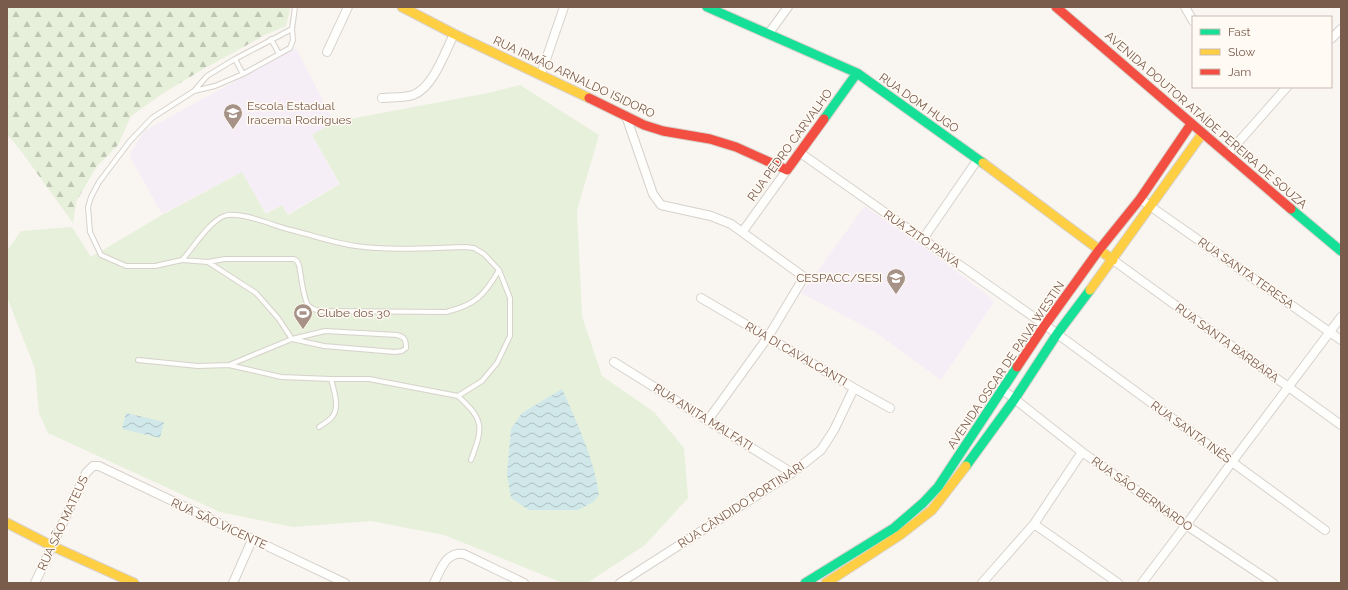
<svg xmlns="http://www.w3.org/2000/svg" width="1348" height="590" font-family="Raleway,sans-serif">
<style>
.education{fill:#f6eef6}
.grass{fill:#e7f0db}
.forest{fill:url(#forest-firs)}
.water{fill:url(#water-waves)}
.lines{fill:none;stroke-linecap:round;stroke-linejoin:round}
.lane-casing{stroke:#d7d1cb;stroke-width:6}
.street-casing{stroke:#d7d1cb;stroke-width:10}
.fast-casing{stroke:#d9d2cb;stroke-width:11}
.slow-casing{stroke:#d9d2cb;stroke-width:11}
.jam-casing{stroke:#d9d2cb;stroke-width:11}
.lane{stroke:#fefefd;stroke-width:4}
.street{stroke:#fefefd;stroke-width:8}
.fast{stroke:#16e098;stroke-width:9}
.slow{stroke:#ffcf43;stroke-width:9}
.jam{stroke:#f24e42;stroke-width:9}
.labels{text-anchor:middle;stroke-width:3;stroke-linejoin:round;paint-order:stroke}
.street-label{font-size:12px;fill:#7a5c4d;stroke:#fffaf3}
.poi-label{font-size:12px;fill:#7a5c4d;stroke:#fffaf3;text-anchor:start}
</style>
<defs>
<pattern id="forest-firs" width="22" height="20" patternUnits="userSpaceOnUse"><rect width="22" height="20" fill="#e7f0db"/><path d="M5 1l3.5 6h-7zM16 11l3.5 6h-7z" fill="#c0c6b4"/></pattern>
<pattern id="water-waves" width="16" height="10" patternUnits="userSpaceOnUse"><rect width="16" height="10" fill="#d0e8ea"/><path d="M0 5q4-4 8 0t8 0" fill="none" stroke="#aebfc0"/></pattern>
</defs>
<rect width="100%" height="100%" fill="#f9f5f0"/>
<path class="education" d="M 296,48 L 334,122 L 312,135 L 339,184 L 288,214 L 282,205 L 266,213 L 242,172 L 162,214 L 129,155 L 144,131 Z
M 865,206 L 932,253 L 990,297 L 994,302 L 941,380 L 875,332 L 801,293 Z"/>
<path class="grass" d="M 520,85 L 599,135 L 577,210 L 582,316 L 602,376 L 654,412 L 684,448 L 688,498 L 645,545 L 587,583 L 563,583 L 444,535 L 371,521 L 293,527 L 220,512 L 48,433 L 39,413 L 35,369 L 7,297 L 7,251 L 21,231 L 72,227 L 91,257 L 162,215 L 242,172 L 266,214 L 282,205 L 288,215 L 340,184 L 312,135 L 334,122 L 488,93 Z"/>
<path class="forest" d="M 7,7 L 289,7 L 290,9 L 286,26 L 265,35 L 198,72 L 162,94 L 131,116 L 118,145 L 97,166 L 76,202 L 73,223 L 21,151 L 7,134 Z"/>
<path class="water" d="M 562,389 C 577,423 594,458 599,495 L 593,502 L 584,507 L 578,510 L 529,510 L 511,498 L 507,474 L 511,429 L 522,413 Z
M 126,413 L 164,422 L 160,438 L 122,429 Z"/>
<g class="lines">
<g class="lane-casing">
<path id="lane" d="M 271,39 L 279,54
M 235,59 L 243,74
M 194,91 L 215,86 L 243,74 L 290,48 L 293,40 L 292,29 L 295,7
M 182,260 C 193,248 209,222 224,216 C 239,210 274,226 291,230 C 312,235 334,243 356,246 C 392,251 429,248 465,247 L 474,248 L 484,254 L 499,270 L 510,298 L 510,336 L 497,363 L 482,381 L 458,396 L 369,379 L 331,379 L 281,377 L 229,365 L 292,339 L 278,318 L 256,293 L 208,262 L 182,260 L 155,266 L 126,266 L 101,255 L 90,232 L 88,207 L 91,197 L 99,182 L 130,141 L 152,118 L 194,91 L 207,76 L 235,59 L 292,29
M 208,262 L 225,259 L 294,259 L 297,261 L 299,265 C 301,274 303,298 308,305 C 311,309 316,310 320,311 L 446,312 C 475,305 484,296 499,270
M 325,331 L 397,335 C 405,337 406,340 406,348 L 402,351 L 395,352 L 324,346 L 292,339 Z
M 138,360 L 198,366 L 229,365
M 458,396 C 485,421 483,427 471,460
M 319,427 C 323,424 329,421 332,417 C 340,408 334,390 331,379"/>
</g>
<g class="street-casing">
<path id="street" d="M 1185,7 L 1193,21
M 769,33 L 788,7
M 1331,39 L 1341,29
M 327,52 L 348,7
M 541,74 L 564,7
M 382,98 C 392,97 404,98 413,95 C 433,88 445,52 454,34
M 626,116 L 653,194 L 661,205 L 711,216 L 731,224 L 804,277 L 768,337 L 708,420
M 799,152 L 1045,325 L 1325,530
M 1227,155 L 1287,87
M 1140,199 L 1341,340
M 743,231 L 787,170
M 923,239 L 978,159
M 1113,260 L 1341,425
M 701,298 L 854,388 L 890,408
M 614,362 L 792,473
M 1003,390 L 1082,452 L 1186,525 L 1273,583
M 1034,524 L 1118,583
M 35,583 L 86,473 L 93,466 L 99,466 L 345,583
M 233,583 L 252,540
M 434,583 C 441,569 446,551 464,554 L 524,583
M 620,583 L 792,473 L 821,450 L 834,430 L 854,388
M 982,583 L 1034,524 L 1082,452
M 1142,583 L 1186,525 L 1232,462 L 1341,317"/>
</g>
<g class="fast-casing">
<path id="fast" d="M 707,7 L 857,73 L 983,163
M 824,119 L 857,73
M 1291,209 L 1341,251
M 966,466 L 1014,400 L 1057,334 L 1090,290
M 805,583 L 894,528 L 923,503 L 938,487 L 1017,367"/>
</g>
<g class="slow-casing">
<path id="slow" d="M 402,7 L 454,34 L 589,98
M 983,163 L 1113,260
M 1090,290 L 1202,134
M 7,523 L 52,546 L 134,583
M 826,583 L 900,535 L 932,510 L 966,466"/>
</g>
<g class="jam-casing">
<path id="jam" d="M 1056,7 L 1291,209
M 589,98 L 644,125 L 663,131 L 710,139 L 736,147 L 787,170 L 824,119
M 1017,367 L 1045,325 L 1099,250 L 1140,199 L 1191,124"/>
</g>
<use href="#lane" class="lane"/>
<use href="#street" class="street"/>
<use href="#fast" class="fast"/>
<use href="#slow" class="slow"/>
<use href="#jam" class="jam"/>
</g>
<defs>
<g id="school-pin" transform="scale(1)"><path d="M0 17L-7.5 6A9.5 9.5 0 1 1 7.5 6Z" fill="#a69286" stroke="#fffaf3"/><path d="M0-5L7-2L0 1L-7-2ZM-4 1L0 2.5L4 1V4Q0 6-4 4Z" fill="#fff"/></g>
<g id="stadium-pin" transform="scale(1)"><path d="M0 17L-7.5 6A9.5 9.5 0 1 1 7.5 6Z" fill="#a69286" stroke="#fffaf3"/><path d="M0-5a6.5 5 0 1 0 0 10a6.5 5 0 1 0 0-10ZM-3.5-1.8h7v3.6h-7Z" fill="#fff"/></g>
</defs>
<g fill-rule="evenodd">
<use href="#school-pin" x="233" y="113"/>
<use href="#school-pin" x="896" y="278"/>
<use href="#stadium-pin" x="303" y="313"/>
</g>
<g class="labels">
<g class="street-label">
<text transform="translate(574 77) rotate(25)" y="4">RUA IRMÃO ARNALDO ISIDORO</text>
<text transform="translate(919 103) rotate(35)" y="4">RUA DOM HUGO</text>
<text transform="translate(1206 120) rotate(41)" y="4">AVENIDA DOUTOR ATAÍDE PEREIRA DE SOUZA</text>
<text transform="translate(790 145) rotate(-54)" y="4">RUA PEDRO CARVALHO</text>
<text transform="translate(922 239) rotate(35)" y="4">RUA ZITO PAIVA</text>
<text transform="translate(1246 273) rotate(35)" y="4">RUA SANTA TERESA</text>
<text transform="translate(1227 343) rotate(36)" y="4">RUA SANTA BARBARA</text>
<text transform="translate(796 354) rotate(30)" y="4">RUA DI CAVALCANTI</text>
<text transform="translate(1006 365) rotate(-56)" y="4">AVENIDA OSCAR DE PAIVA WESTIN</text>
<text transform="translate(703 417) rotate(32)" y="4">RUA ANITA MALFATI</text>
<text transform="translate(1191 432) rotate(36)" y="4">RUA SANTA INÊS</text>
<text transform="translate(1142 494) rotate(35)" y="4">RUA SÃO BERNARDO</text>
<text transform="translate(741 505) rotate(-33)" y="4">RUA CÂNDIDO PORTINARI</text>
<text transform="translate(63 523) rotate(-65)" y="4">RUA SÃO MATEUS</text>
<text transform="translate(219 524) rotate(25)" y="4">RUA SÃO VICENTE</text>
</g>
<g class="poi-label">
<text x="247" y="110">Escola Estadual<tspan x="247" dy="14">Iracema Rodrigues</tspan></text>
<text x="882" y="282" text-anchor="end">CESPACC/SESI</text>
<text x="317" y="317">Clube dos 30</text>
</g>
</g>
<rect width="1348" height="590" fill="none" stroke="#7a5c4d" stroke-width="16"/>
<rect x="1192" y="16" width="140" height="72" fill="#fffaf3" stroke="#cabbb1"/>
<rect x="1200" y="29" width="20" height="6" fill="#16e098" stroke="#cabbb1"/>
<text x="1228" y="36" font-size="12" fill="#7a5c4d">Fast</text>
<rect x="1200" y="49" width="20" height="6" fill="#ffcf43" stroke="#cabbb1"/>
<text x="1228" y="56" font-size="12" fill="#7a5c4d">Slow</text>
<rect x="1200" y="69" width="20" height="6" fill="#f24e42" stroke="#cabbb1"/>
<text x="1228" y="76" font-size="12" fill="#7a5c4d">Jam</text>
</svg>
